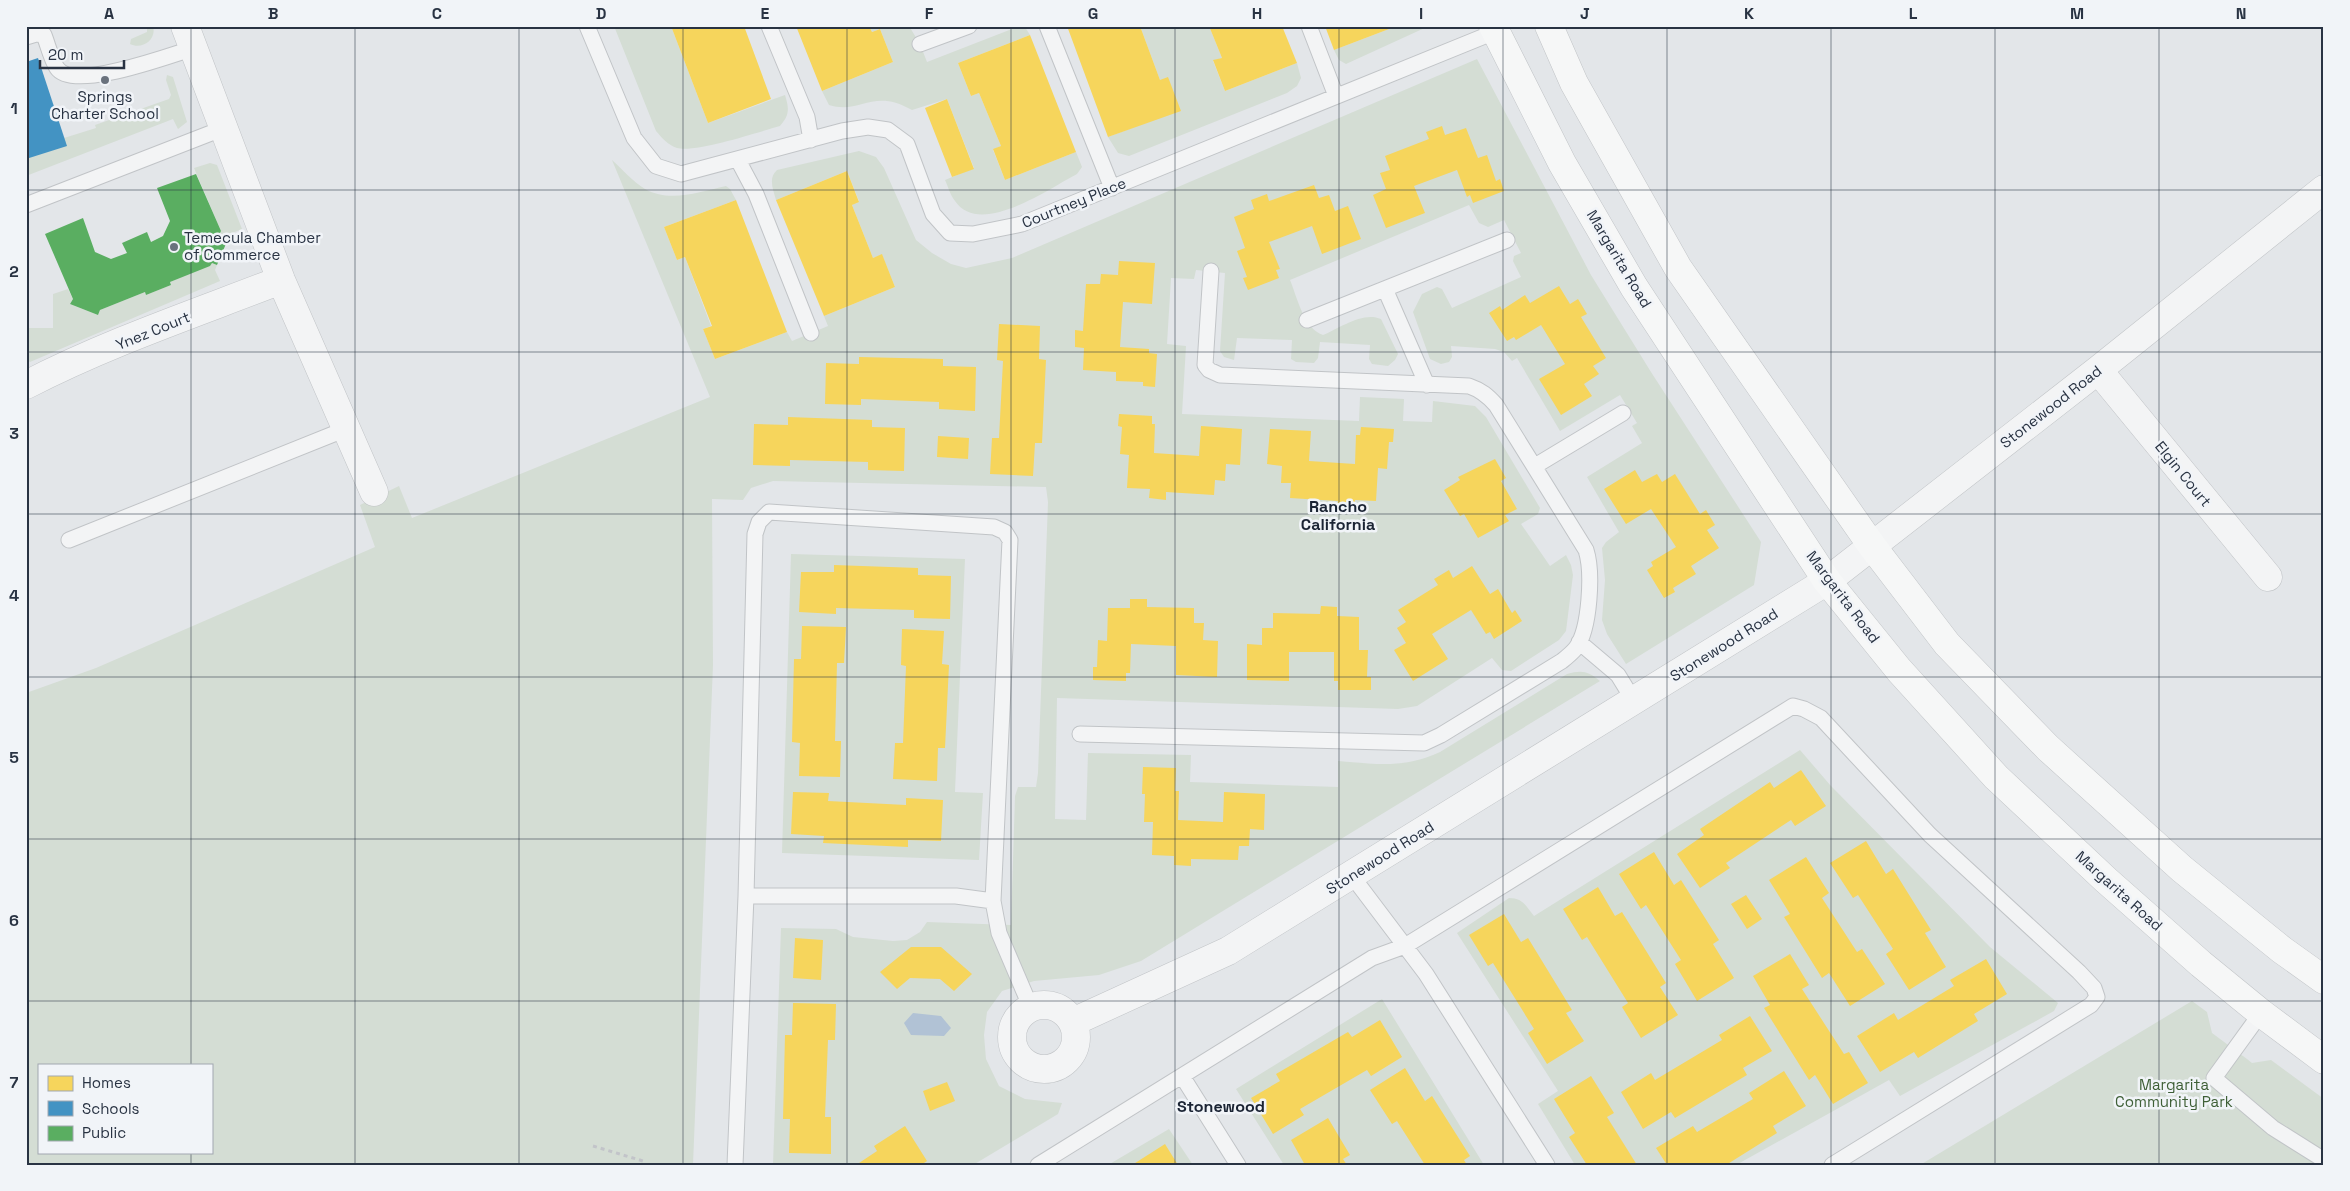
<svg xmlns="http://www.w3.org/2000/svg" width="2350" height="1191" font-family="'Space Grotesk',sans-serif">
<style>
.green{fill:#d4ddd4;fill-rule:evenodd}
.water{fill:#b1c2d5}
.homes{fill:#f6d55c}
.schools{fill:#4393c3}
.public{fill:#5aae61}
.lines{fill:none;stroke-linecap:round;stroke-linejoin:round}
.lane-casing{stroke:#c1c4c7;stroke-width:17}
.street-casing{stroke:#c1c4c7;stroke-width:29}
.secondary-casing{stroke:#c1c4c7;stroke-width:29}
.path{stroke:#c2c4c9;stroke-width:3;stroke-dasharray:4 4;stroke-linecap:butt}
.lane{stroke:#f3f4f5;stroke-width:15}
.street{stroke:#f3f4f5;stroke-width:28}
.secondary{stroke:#f6f7f7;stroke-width:28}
.grid{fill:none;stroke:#293343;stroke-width:1;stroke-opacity:0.55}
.poi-dot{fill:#6a727d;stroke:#f1f4f8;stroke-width:2}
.labels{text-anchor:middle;stroke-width:5;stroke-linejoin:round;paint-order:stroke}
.poi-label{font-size:15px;fill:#293343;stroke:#f1f4f8}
.street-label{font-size:15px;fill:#293343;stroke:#f1f4f8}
.park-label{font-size:15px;fill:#3e5f36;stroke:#f1f4f8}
.neighbourhood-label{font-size:16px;font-weight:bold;fill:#1b2434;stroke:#f1f4f8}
.neatline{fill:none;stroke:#293343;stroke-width:2}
.grid-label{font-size:16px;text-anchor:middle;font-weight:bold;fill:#293343}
</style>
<rect width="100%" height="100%" fill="#e3e6e9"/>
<path class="green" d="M 147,26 L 153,26 C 157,40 142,50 130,44 L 131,39 L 147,32 Z
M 614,26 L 671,26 L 708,123 L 785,95 C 789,108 790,115 780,126 C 758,132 696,153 677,148 C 668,145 662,138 656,131 Z
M 869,26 L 909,26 L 920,44 L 927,62 L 1017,27 L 1025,27 L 1030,35 L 958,63 L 971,96 L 979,93 L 1001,146 L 993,150 L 1005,180 L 1076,152 L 1082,167 L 1077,174 C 1050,188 980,238 955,201 C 950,195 948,186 945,180 L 974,168 L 947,99 L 912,110 C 873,87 860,115 829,105 L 822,91 L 893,62 L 880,29 L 872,32 Z
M 1140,26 L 1209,26 L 1222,58 L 1213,61 L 1225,91 L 1297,63 L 1301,78 L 1297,86 L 1287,93 L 1129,156 L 1118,153 L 1108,137 L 1180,110 L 1160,80 Z
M 1397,26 L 1429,26 L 1346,64 L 1339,60 L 1334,50 Z
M 1477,59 L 1591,275 L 1651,372 L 1761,542 L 1754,585 L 1626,664 L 1607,634 L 1602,620 L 1605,580 L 1602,548 L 1606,542 L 1619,532 L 1587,477 L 1642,443 L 1632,426 L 1637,423 L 1620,395 L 1560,431 L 1517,358 L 1512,361 L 1504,352 L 1495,349 L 1451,346 L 1452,357 L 1449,362 L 1441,364 L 1430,359 L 1413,312 L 1422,294 L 1437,287 L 1442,289 L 1452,308 L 1521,277 L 1513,261 L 1514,256 L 1521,253 L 1504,220 L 1488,227 L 1479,223 L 1469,205 L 1290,280 C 1297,297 1304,329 1323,335 C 1340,328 1363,311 1381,319 L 1398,354 L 1395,360 L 1388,366 L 1372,364 L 1369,359 L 1370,345 L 1320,342 L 1318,358 L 1314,363 L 1296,362 L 1291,359 L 1292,340 L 1237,338 L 1234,360 L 1224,357 L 1220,351 L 1225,273 L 1196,270 L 1194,279 L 1171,278 L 1167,344 L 1186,346 L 1182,414 L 1359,421 L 1360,397 L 1404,399 L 1403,421 L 1432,422 L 1433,401 L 1475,406 L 1486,417 L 1540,508 L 1538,514 L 1521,524 L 1550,566 L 1566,555 L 1571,565 L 1573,575 L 1566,631 L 1559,640 L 1511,671 L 1502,670 L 1492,658 L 1417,706 L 1398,709 L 1057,698 L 1055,819 L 1086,820 L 1088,753 L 1191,755 L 1190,782 L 1338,787 L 1338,761 C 1378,764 1402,769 1440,752 L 1567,674 C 1582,670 1588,671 1600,681 L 1141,961 L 1099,975 L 1034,981 L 1002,991 L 987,1012 L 984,1035 L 986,1059 L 999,1086 L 1025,1099 L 1062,1103 L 1058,1114 L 973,1165 L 773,1165 L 781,928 L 836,929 L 853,937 L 893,941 L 907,940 L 920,932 L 927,922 L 1011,925 L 1015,796 L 1018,787 L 1036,787 L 1038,773 L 1048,502 L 1046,487 L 773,481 L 751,488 L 743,500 L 712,499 L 713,665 L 693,1165 L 26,1165 L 26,693 L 96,668 L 375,547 L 360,505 L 399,486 L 412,518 L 710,397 L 612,160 C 622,169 633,182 645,189 C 670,203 699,192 726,186 L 730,189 L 736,200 L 664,227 L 677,260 L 685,257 L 711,326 L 703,329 L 715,359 L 787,332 L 792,341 L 828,326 L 824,316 L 895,287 L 882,255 L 873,258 L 852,205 L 859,201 L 847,171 L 776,200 C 773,189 768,178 777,170 L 859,151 L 876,157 L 884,168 L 916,240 L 932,253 L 951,264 L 966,268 L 1012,258 ZM 39,1065 L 211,1065 L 211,1152 L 39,1152 Z
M 167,75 L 173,77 L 187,122 L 178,129 L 173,119 L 26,176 L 26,159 L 64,138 L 96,128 L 95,125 L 169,99 L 171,95 L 166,80 Z
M 210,163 L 217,165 L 242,229 L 230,234 L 228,239 L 219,235 L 221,231 L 194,168 Z
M 212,263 L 217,265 L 215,270 L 220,281 L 30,362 L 26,359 L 26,328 L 53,328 L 53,294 L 68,289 L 73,299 L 70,304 L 98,315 L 100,310 L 145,292 L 146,295 L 171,285 L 170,282 Z
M 791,554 L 965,559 L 955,792 L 983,793 L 979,860 L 782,853 Z
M 1800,750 L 1831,786 L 1990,947 L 2058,1003 L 2054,1011 L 1900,1096 L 1889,1080 L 1736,1165 L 1575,1165 L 1538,1104 L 1558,1091 L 1457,933 L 1509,898 C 1523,898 1526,906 1534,916 Z
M 1382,999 L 1484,1165 L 1284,1165 L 1236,1089 Z
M 2192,1001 L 2207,1012 L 2212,1033 L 2247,1059 L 2252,1063 L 2271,1060 L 2324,1099 L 2324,1165 L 1920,1165 Z
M 1169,1129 L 1193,1165 L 1108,1165 Z"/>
<path class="water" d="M 913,1013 L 941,1016 L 951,1028 L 944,1036 L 911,1035 L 904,1023 Z"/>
<path class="homes" d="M 671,26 L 744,26 L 771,99 L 708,123 Z
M 796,26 L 869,26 L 872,32 L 880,29 L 893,62 L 822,91 Z
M 1067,26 L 1140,26 L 1160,80 L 1168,77 L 1181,111 L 1108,137 Z
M 1209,26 L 1282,26 L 1297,63 L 1225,91 L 1213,60 L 1222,58 Z
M 1325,26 L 1397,26 L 1334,50 Z
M 1030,35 L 1076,152 L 1005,180 L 993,149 L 1001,146 L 979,93 L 971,96 L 958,63 Z
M 947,99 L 974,169 L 952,177 L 925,108 Z
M 1442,126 L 1445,135 L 1466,128 L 1478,158 L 1487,155 L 1496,181 L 1500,179 L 1504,191 L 1473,203 L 1470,195 L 1467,197 L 1457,170 L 1414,186 L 1425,213 L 1386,228 L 1373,195 L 1386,189 L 1380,173 L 1390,170 L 1385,156 L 1429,139 L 1426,132 Z
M 847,171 L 859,202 L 852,205 L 873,258 L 882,254 L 895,287 L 824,316 L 776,200 Z
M 1314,185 L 1319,198 L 1329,195 L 1335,211 L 1348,206 L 1361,239 L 1322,254 L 1312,226 L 1269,242 L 1280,269 L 1276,270 L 1279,278 L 1248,290 L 1243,278 L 1247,277 L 1237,251 L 1245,248 L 1234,217 L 1254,209 L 1251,200 L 1267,194 L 1269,201 Z
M 736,200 L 787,332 L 715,359 L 703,329 L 712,326 L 685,257 L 677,260 L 664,227 Z
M 1119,261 L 1155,263 L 1152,304 L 1123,302 L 1120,347 L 1149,349 L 1149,353 L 1157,354 L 1155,387 L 1143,386 L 1143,382 L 1116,381 L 1116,372 L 1083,370 L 1084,348 L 1075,347 L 1075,330 L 1083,331 L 1086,284 L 1100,284 L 1101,274 L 1118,275 Z
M 1559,286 L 1570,304 L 1578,299 L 1587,314 L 1581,317 L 1606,358 L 1593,366 L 1599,374 L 1584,384 L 1592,396 L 1561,415 L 1539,379 L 1565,364 L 1541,325 L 1516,340 L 1514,337 L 1507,341 L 1489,313 L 1500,306 L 1502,310 L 1525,295 L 1530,303 Z
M 999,324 L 1040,326 L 1039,359 L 1046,360 L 1042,443 L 1035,443 L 1033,476 L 990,474 L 992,438 L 999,438 L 1003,361 L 997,360 Z
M 859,357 L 943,359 L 943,366 L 976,367 L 975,411 L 939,409 L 939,402 L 861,399 L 861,405 L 825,404 L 826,363 L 859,364 Z
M 1119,414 L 1152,416 L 1152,424 L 1155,424 L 1154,453 L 1199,456 L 1201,426 L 1242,429 L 1240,465 L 1226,464 L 1225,481 L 1215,480 L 1214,495 L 1166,492 L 1166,500 L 1149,498 L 1150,489 L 1127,488 L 1129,455 L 1120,454 L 1122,427 L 1118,426 Z
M 788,417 L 872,420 L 872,427 L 905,428 L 904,471 L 868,470 L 868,462 L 790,460 L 790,466 L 753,465 L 754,424 L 788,425 Z
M 1361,427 L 1394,429 L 1393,442 L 1389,442 L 1387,469 L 1378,468 L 1376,501 L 1355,500 L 1354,510 L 1337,508 L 1338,501 L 1290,498 L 1291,483 L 1281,483 L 1282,466 L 1267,464 L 1270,429 L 1311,431 L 1309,461 L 1355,464 L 1356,435 L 1360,435 Z
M 938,436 L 969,438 L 968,459 L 937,457 Z
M 1495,459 L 1506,478 L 1501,481 L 1517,509 L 1505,515 L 1509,521 L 1478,538 L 1464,514 L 1460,516 L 1444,490 L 1460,480 L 1458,477 Z
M 1635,470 L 1642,482 L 1657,474 L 1662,482 L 1675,474 L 1700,514 L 1706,510 L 1715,525 L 1707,530 L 1719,548 L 1691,566 L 1696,574 L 1673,588 L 1675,592 L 1664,598 L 1647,570 L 1653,566 L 1651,562 L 1676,547 L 1651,509 L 1626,524 L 1604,489 Z
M 834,565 L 918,568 L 918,575 L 951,576 L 950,619 L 914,618 L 914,610 L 836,608 L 836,614 L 799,612 L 801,572 L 834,572 Z
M 1472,566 L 1490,594 L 1498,589 L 1512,613 L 1515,610 L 1522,621 L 1494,639 L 1490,632 L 1486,634 L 1471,610 L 1432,634 L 1448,659 L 1413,681 L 1394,650 L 1406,643 L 1397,628 L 1406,622 L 1398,610 L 1438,585 L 1434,579 L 1449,570 L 1453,578 Z
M 1130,599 L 1147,599 L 1147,607 L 1194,608 L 1194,623 L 1204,623 L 1203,640 L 1218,641 L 1217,677 L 1176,675 L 1176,646 L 1131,644 L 1130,673 L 1126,673 L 1126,681 L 1093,680 L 1093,667 L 1097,667 L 1098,640 L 1107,641 L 1108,608 L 1130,608 Z
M 1321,606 L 1337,607 L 1337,616 L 1359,617 L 1359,650 L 1368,650 L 1367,677 L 1371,677 L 1371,690 L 1338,690 L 1338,681 L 1334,681 L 1334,652 L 1289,652 L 1289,681 L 1247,680 L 1247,644 L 1262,645 L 1262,628 L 1273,628 L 1273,613 L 1320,614 Z
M 802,626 L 846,627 L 844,663 L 837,663 L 835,741 L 841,741 L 840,777 L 799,776 L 800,743 L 792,742 L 794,659 L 801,659 Z
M 902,629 L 944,631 L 942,664 L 949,665 L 945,748 L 938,748 L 937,781 L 893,779 L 895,743 L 903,743 L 906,666 L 901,665 Z
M 1143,767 L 1176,768 L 1175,791 L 1179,791 L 1178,820 L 1223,822 L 1224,792 L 1265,794 L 1264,830 L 1250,829 L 1249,846 L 1239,846 L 1238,860 L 1191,859 L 1191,866 L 1174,865 L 1174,856 L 1152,855 L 1153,822 L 1144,822 L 1145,794 L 1142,794 Z
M 1801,770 L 1826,806 L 1795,826 L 1791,820 L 1726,863 L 1730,868 L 1700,888 L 1677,854 L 1704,835 L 1700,829 L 1770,782 L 1774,788 Z
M 793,792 L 829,793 L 828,801 L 906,805 L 906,798 L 943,800 L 941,841 L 908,840 L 908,847 L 823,843 L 824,836 L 791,834 Z
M 1866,841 L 1886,874 L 1893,869 L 1931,930 L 1925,933 L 1946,967 L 1909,990 L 1886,954 L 1893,949 L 1858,895 L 1853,898 L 1830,863 Z
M 1654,852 L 1674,885 L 1681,880 L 1719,940 L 1713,944 L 1734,978 L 1697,1001 L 1675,964 L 1681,960 L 1646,905 L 1641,909 L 1619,874 Z
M 1806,857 L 1829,893 L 1822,898 L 1857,952 L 1862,949 L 1885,984 L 1850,1006 L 1829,973 L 1822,978 L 1784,917 L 1790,914 L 1769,880 Z
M 1598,887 L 1615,916 L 1622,912 L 1666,983 L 1660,987 L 1678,1015 L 1641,1038 L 1622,1007 L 1628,1003 L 1587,937 L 1582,940 L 1563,909 Z
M 1746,895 L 1762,919 L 1747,929 L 1731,904 Z
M 1504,914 L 1521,942 L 1528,938 L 1572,1010 L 1566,1013 L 1584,1041 L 1547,1064 L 1528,1033 L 1534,1029 L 1493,963 L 1488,966 L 1469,935 Z
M 795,938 L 823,940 L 821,980 L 793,978 Z
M 911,947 L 941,947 L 972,974 L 954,991 L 940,979 L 910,978 L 897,989 L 880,972 Z
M 1790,954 L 1809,985 L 1802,989 L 1844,1054 L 1849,1052 L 1868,1083 L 1833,1104 L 1815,1075 L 1809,1080 L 1764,1008 L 1770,1005 L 1753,976 Z
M 1986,959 L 2007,994 L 1974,1014 L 1978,1021 L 1918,1058 L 1914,1052 L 1880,1072 L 1857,1036 L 1894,1013 L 1898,1020 L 1954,986 L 1950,980 Z
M 793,1003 L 836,1004 L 835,1040 L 828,1040 L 825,1117 L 831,1117 L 831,1154 L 789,1153 L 790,1119 L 783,1119 L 785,1035 L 792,1035 Z
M 1750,1016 L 1772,1051 L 1743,1068 L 1747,1075 L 1675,1118 L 1671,1112 L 1643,1129 L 1621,1092 L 1651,1073 L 1655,1080 L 1722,1040 L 1719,1035 Z
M 1380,1020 L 1402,1057 L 1371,1076 L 1367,1070 L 1300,1109 L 1304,1115 L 1273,1134 L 1251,1098 L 1280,1081 L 1276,1074 L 1348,1032 L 1352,1037 Z
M 1405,1068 L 1425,1101 L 1432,1096 L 1470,1156 L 1464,1160 L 1467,1165 L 1425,1165 L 1397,1121 L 1392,1124 L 1370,1090 Z
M 1784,1071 L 1806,1106 L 1773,1126 L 1777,1133 L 1726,1165 L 1667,1165 L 1656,1148 L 1693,1126 L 1697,1132 L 1753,1099 L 1749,1093 Z
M 1591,1076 L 1614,1113 L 1607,1117 L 1637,1165 L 1587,1165 L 1569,1137 L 1575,1133 L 1554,1099 Z
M 947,1082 L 955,1101 L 930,1111 L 923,1091 Z
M 1328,1118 L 1350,1155 L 1343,1159 L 1347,1165 L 1305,1165 L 1291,1140 Z
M 905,1126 L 927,1161 L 921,1165 L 856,1165 L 877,1151 L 874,1146 Z
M 1165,1144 L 1178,1165 L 1132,1165 Z"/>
<path class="schools" d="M 38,58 L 67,146 L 26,159 L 26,62 Z"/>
<path class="public" d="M 196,174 L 221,231 L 219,235 L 228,239 L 217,265 L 212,263 L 210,266 L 170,282 L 171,285 L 146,295 L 145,292 L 100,310 L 98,315 L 70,304 L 73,299 L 45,234 L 83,218 L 95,252 L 111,259 L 127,253 L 122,243 L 147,232 L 151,242 L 163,236 L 170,221 L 157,188 Z"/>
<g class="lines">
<g class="lane-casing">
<path id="lane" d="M 587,26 L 634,138 L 656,166 L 681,174 L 842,131 L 868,127 L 888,130 L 907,144 L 933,214 L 950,233 L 973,234 L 1022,224 L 1502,29
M 769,26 L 807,117 L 811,140
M 1047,26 L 1112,188
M 1309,26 L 1336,96
M 26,37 L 36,34 L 44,35 C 48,45 51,59 57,68 C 73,92 170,55 194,48
M 920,44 L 969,26
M 738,160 L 756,194 L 811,333
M 26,205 L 224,128
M 1385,289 L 1427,385
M 1307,320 L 1507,240
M 1535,466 L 1623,413
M 69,540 L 346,429
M 1579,642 L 1618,675 L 1634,701
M 1080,734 L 1424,743 L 1441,735 L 1562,661 C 1567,657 1572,653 1576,648 C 1590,629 1593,572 1586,550 L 1496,405 C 1488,396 1481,390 1469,386 L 1220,375 L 1209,370 L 1205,365 L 1211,271
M 1352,876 L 1426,974 L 1547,1165
M 746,896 L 956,896 L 993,901
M 2261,1013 L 2214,1078 L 2273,1128 L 2324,1160
M 1182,1076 L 1238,1165
M 735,1165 L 746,896 L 755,534 L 759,522 L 769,512 L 994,527 L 1005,532 L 1010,540 L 993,901 L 999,933 L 1031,1008
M 1038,1165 L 1372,958 L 1405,946 L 1793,706 L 1804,709 L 1821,718 L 1930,835 L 2079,972 L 2094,988 L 2097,997 L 2091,1005 L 1832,1165"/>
</g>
<g class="street-casing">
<path id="street" d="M 185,26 L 281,280 L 374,492
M 2098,370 L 2268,577
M 26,385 C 107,343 196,313 281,280
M1012 1037a32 32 0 1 1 64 0a32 32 0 1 1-64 0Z
M 1073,1022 L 1228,951 L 1827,581 L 2098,370 L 2324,189"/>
</g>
<g class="secondary-casing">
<path id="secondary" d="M 1493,26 L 1562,163 L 1634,287 L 1827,581 L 1899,670 L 1996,777 L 2106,880 L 2201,964 L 2261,1013 L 2324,1060
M 1549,26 L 1574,83 L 1678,268 L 1872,546 L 1947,644 L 2048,748 L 2182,869 L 2282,950 L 2324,980"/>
</g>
<path class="path" d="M 593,1146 L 643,1161 L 644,1165"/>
<use href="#lane" class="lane"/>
<use href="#street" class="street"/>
<use href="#secondary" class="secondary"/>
</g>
<path class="grid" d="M 191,26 L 191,1065M 355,26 L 355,1165M 519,26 L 519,1165M 683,26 L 683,1165M 847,26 L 847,1165M 1011,26 L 1011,1165M 1175,26 L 1175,1165M 1339,26 L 1339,1165M 1503,26 L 1503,1165M 1667,26 L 1667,1165M 1831,26 L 1831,1165M 1995,26 L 1995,1165M 2159,26 L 2159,1165M 26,190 L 2324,190M 26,352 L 2324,352M 26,514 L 2324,514M 26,677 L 2324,677M 26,839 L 2324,839M 26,1001 L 2324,1001M 191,1152 L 191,1165"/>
<g class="poi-dot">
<circle cx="105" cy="80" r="5"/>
<circle cx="174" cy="247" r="5"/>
</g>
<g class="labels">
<g class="poi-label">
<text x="105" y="102">Springs<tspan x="105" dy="17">Charter School</tspan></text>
<text x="184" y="243" text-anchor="start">Temecula Chamber<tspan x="184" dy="17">of Commerce</tspan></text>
</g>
<g class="street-label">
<text transform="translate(1074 203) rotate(-22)" y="5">Courtney Place</text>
<text transform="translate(1619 259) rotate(59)" y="5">Margarita Road</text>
<text transform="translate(153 331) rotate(-22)" y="5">Ynez Court</text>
<text transform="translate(2051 407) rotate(-38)" y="5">Stonewood Road</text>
<text transform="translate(2183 474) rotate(51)" y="5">Elgin Court</text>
<text transform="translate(1843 597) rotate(53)" y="5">Margarita Road</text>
<text transform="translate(1724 645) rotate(-32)" y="5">Stonewood Road</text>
<text transform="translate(1380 858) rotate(-32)" y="5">Stonewood Road</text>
<text transform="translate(2119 891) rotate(42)" y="5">Margarita Road</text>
</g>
<g class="park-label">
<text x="2174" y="1090">Margarita<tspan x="2174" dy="17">Community Park</tspan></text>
</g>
<g class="neighbourhood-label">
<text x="1338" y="512">Rancho<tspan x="1338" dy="18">California</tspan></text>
<text x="1221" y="1112">Stonewood</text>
</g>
</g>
<rect width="2350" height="1191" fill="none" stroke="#f1f4f8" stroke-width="55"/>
<rect x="38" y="1064" width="175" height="90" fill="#f1f4f8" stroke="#a1a7b0"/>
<rect x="48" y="1076" width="25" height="15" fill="#f6d55c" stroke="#a1a7b0"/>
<text x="82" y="1088" font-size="15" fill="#293343">Homes</text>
<rect x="48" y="1101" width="25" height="15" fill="#4393c3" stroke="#a1a7b0"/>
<text x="82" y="1114" font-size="15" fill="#293343">Schools</text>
<rect x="48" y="1126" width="25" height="15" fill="#5aae61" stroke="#a1a7b0"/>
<text x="82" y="1138" font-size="15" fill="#293343">Public</text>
<path d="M40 60v8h84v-8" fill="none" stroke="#293343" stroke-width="2.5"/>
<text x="48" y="60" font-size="15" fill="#293343" stroke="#f1f4f8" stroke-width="4" paint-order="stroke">20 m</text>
<rect x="28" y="28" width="2294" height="1136" class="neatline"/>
<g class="grid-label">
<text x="109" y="19">A</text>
<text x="273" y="19">B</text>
<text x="437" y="19">C</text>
<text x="601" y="19">D</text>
<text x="765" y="19">E</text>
<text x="929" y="19">F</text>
<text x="1093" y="19">G</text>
<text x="1257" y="19">H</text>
<text x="1421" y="19">I</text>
<text x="1585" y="19">J</text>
<text x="1749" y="19">K</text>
<text x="1913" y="19">L</text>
<text x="2077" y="19">M</text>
<text x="2241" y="19">N</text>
<text x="14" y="114">1</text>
<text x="14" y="277">2</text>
<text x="14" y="439">3</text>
<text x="14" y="601">4</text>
<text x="14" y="763">5</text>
<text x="14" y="926">6</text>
<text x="14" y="1088">7</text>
</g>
</svg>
